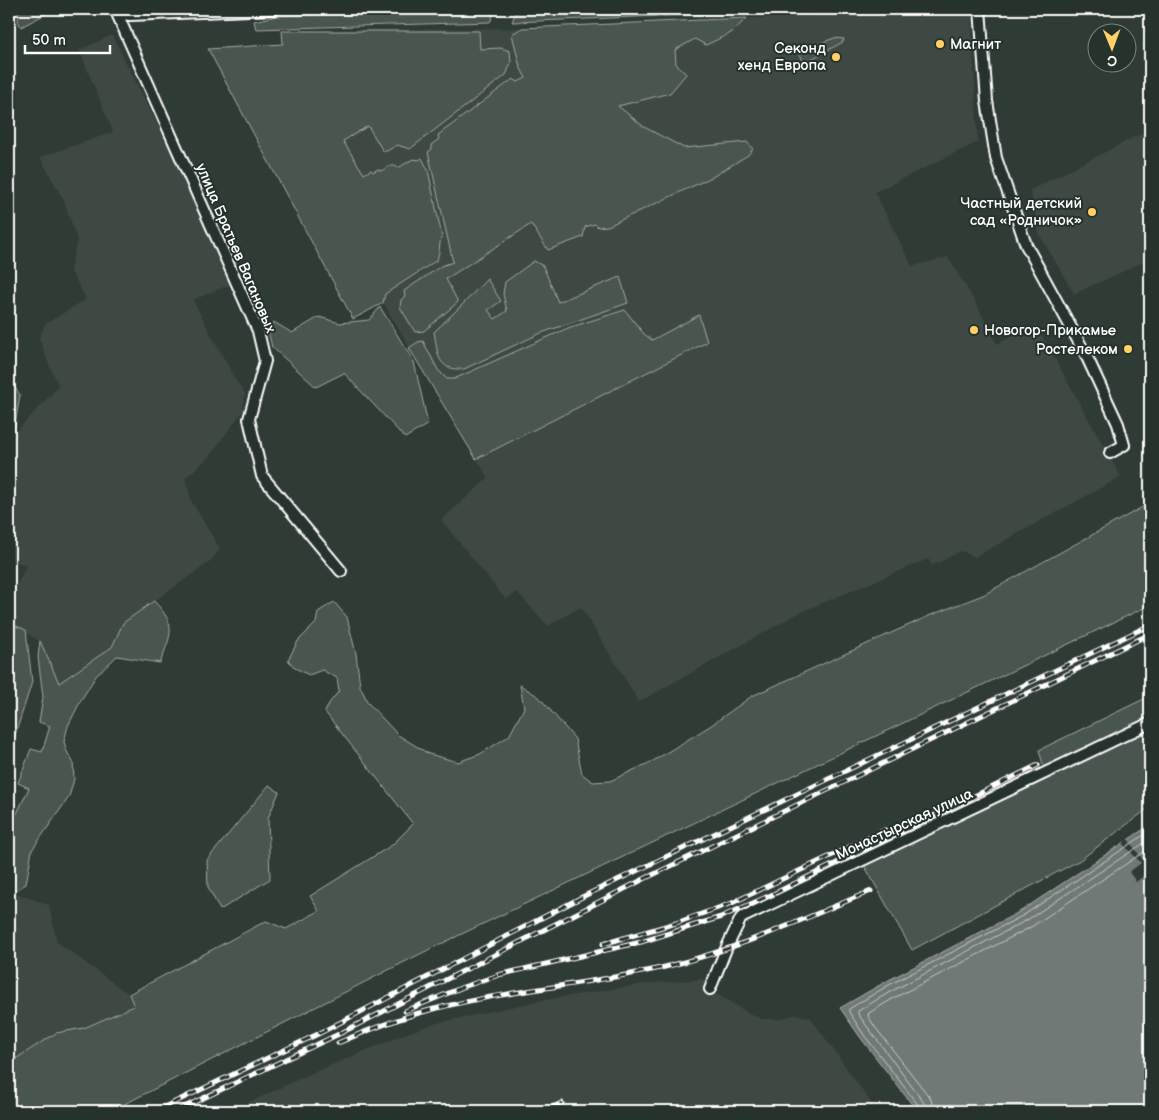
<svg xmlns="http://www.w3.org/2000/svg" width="1159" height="1120" font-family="'Balsamiq Sans',sans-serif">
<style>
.built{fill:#3c4842}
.green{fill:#4a544f;stroke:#a4aaa7}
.water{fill:#707975;stroke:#a9afac}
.pier{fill:#2f3b35}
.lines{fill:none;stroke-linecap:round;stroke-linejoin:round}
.shore{stroke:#c6c9c8;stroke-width:1}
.street-casing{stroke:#fff;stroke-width:14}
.street{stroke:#26332d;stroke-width:10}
.rail-casing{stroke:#fff;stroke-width:5}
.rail{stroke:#26332d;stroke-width:3;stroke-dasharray:9;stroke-linecap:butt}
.poi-dot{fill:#ffd166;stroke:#26332d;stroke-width:2}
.labels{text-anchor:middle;stroke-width:4;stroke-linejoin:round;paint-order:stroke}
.poi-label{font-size:15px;fill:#fff;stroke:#26332d;text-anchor:end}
.street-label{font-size:15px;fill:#fff;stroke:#26332d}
</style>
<rect width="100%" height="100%" fill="#2f3b35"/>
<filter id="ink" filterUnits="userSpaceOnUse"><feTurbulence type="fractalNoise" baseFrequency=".02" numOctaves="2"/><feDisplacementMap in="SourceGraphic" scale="10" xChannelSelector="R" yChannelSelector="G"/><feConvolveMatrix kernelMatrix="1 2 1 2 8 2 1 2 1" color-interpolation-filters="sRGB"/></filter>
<g filter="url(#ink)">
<path class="built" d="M 971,9 L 978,142 L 875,192 L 912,266 L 948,257 L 976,303 L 997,344 L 1036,325 L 1121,477 L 975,557 L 961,551 L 932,566 L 928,559 L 801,612 L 639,702 L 581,607 L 548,626 L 517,592 L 506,600 L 441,520 L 488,478 L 383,303 L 353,319 L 208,49 L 283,44 L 282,31 L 522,28 Z
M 112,35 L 183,175 L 229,285 L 193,300 L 235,379 L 245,393 L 243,411 L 208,458 L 185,478 L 192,502 L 220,549 L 210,562 L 123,623 L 112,647 L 59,683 L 39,641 L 9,622 L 9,600 L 26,566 L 9,559 L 9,439 L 59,386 L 51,370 L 39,338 L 45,324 L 86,299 L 70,270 L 77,240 L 64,201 L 40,157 L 113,132 L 79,50 Z
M 1150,129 L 1150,259 L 1074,294 L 1039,234 L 1030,190 Z
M 13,892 L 49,905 L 57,942 L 129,994 L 134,1006 L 84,1029 L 56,1033 L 9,1063 L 9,895 Z
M 702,979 L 707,982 L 709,988 L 715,993 L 749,1013 L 762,1019 L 780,1019 L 796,1014 L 811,1018 L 877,1111 L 231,1111 L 305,1076 L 412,1031 L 437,1023 L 538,1001 L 644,984 Z"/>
<path class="green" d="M 19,9 L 53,9 L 53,10 L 21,27 L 18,21 Z
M 468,9 L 490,9 L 493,16 L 490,22 L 256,29 L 254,21 L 277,16 Z
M 517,9 L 734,9 L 734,13 L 512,22 Z
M 742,9 L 824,9 L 823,10 L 746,14 Z
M 747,18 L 731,33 L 706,45 L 695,39 L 675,50 L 676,64 L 686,74 L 670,93 L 618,106 L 644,127 L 684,148 L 747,142 L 753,149 L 748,155 L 714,176 L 608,226 L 598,227 L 595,224 L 585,227 L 583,237 L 548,250 L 531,224 L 446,279 L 458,302 L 424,331 L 415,332 L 400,307 L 401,300 L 405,296 L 404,291 L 441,266 L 453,262 L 428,152 L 432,149 L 431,145 L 439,139 L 438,135 L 513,79 L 518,82 L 526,78 L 520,67 L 512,34 L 522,28 Z
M 282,31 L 479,31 L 480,49 L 501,48 L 510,51 L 511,63 L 506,75 L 410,149 L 397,145 L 387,151 L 383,151 L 368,126 L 343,141 L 364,174 L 371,170 L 373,172 L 378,169 L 381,171 C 387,168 392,163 398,168 L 413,159 L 419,160 L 422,158 L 428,170 L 442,237 C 439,241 440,252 437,260 L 385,294 L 383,303 L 353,319 L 208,49 L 283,44 Z
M 834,38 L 844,39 L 843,42 L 804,63 L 799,52 Z
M 534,261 L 543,266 L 558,302 L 620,277 L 628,303 L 541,333 L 464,369 C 436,371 438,353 434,332 L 462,305 L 487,279 L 501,301 L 488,310 L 495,319 L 507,311 L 503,294 L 505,282 Z
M 380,307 L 414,362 L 428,424 L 405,438 L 344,373 L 316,387 L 272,347 L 268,331 L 274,322 L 292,333 L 319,317 L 340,323 L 369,320 Z
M 625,310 L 643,333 L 652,340 L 699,315 L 707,342 L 476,459 L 409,348 L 418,342 L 423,341 L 438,370 L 447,379 L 454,379 L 568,328 Z
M 9,379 L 20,395 L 14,431 L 9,435 Z
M 1150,503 L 1150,605 L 422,953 L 111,1111 L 9,1111 L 9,1063 L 56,1033 L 84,1028 L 134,1006 L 129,994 L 266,921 L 286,929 L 319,911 L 310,896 L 392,845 L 413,824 L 325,712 L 330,702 L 339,691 L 337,678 L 322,670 L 309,675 L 295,668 L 288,660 L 298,641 L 316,623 L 318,612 L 334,602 L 347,617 L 356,654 L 360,686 L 368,703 L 398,735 L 429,754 L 458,762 L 480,754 L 509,736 L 524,708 L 520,685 L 539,697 L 575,739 L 582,774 L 593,782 L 610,781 L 653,761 L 710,726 L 752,696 L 931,615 L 983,595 Z
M 154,601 C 178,626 171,634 160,663 L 117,656 L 96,676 L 81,700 L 68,726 L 64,741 L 66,750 L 73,762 L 74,779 L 69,797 L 32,850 L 26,884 L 9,895 L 9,830 L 29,788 L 18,783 L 31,749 L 42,752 L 50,726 L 39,722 L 43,697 L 38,657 L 40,641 L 59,683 L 112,647 L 123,623 Z
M 9,617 L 11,624 L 26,630 L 32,682 L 9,754 Z
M 1150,696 L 1150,807 L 1080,860 L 912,950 L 864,865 L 1047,779 L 1039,750 Z
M 269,785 L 279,792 L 268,818 L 270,879 L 220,910 L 208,887 L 207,860 Z"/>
<path class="water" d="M 1150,825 L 1150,1111 L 917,1111 L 860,1037 L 840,1008 L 885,982 L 1021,911 Z"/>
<path class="pier" d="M 1127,838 L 1143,860 L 1150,855 L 1150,871 L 1136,882 L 1129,872 L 1141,863 L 1123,844 Z"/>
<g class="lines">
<path class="shore" d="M 920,1111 L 919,1106 L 864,1035 L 849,1012 L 849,1009 L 887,986 L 1024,915 L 1150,831
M 927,1111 L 924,1103 L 858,1014 L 858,1011 L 890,992 L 1027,920 L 1150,839
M 934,1111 L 931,1099 L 875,1027 L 868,1016 L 869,1013 L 894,998 L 1031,927 L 1150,848"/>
<g class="street-casing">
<path id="street" d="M 115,9 L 258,331 L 265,361 L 249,419 L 262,476 L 341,571
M 980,9 L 987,101 L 996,158 L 1026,245 L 1086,355 L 1118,424 L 1124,445 L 1110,453
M 117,13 L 130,15 L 274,9
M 710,989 L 726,949 L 741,918 L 1150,723"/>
</g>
<use href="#street" class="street"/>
<g class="rail-casing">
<path id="rail" d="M 603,944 L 676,923 L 732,903 L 885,830
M 498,975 L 641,942 L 721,917 L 771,895 L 1038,765
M 405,1011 L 463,987 L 505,973
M 338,1043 C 368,1030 399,1018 430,1010 C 507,990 588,985 665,967 C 736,950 803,919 871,891
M 156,1111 L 318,1034 L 582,897 L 1150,625
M 176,1111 L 341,1033 L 642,880 L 1150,634
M 543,1111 L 562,1103"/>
</g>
<use href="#rail" class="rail"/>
</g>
</g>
<g class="poi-dot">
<circle cx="940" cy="44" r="5"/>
<circle cx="836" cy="57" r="5"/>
<circle cx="1092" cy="212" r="5"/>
<circle cx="974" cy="330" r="5"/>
<circle cx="1128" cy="349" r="5"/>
</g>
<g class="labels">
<g class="poi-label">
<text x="950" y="49" text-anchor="start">Магнит</text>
<text x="826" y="53">Секонд<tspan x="826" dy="17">хенд Европа</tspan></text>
<text x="1082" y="208">Частный детский<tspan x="1082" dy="17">сад «Родничок»</tspan></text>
<text x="984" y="335" text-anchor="start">Новогор-Прикамье</text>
<text x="1118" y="354">Ростелеком</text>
</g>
<g class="street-label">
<text transform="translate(236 248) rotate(67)" y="5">улица Братьев Вагановых</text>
<text transform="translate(904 824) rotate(-25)" y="5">Монастырская улица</text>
</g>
</g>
<rect width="1159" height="1120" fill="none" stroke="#26332d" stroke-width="30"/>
<rect x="15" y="15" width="1129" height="1090" fill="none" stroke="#fff" stroke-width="2" filter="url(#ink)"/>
<g transform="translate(1112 48) rotate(179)"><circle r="24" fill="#26332d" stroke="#7d8581"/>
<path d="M0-4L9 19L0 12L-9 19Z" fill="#ffd166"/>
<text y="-8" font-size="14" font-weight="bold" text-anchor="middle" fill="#ffffff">С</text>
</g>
<path d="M25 45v8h85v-8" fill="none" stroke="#ffffff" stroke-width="2.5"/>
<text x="32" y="45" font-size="15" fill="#ffffff" stroke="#26332d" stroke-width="4" paint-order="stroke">50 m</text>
</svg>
